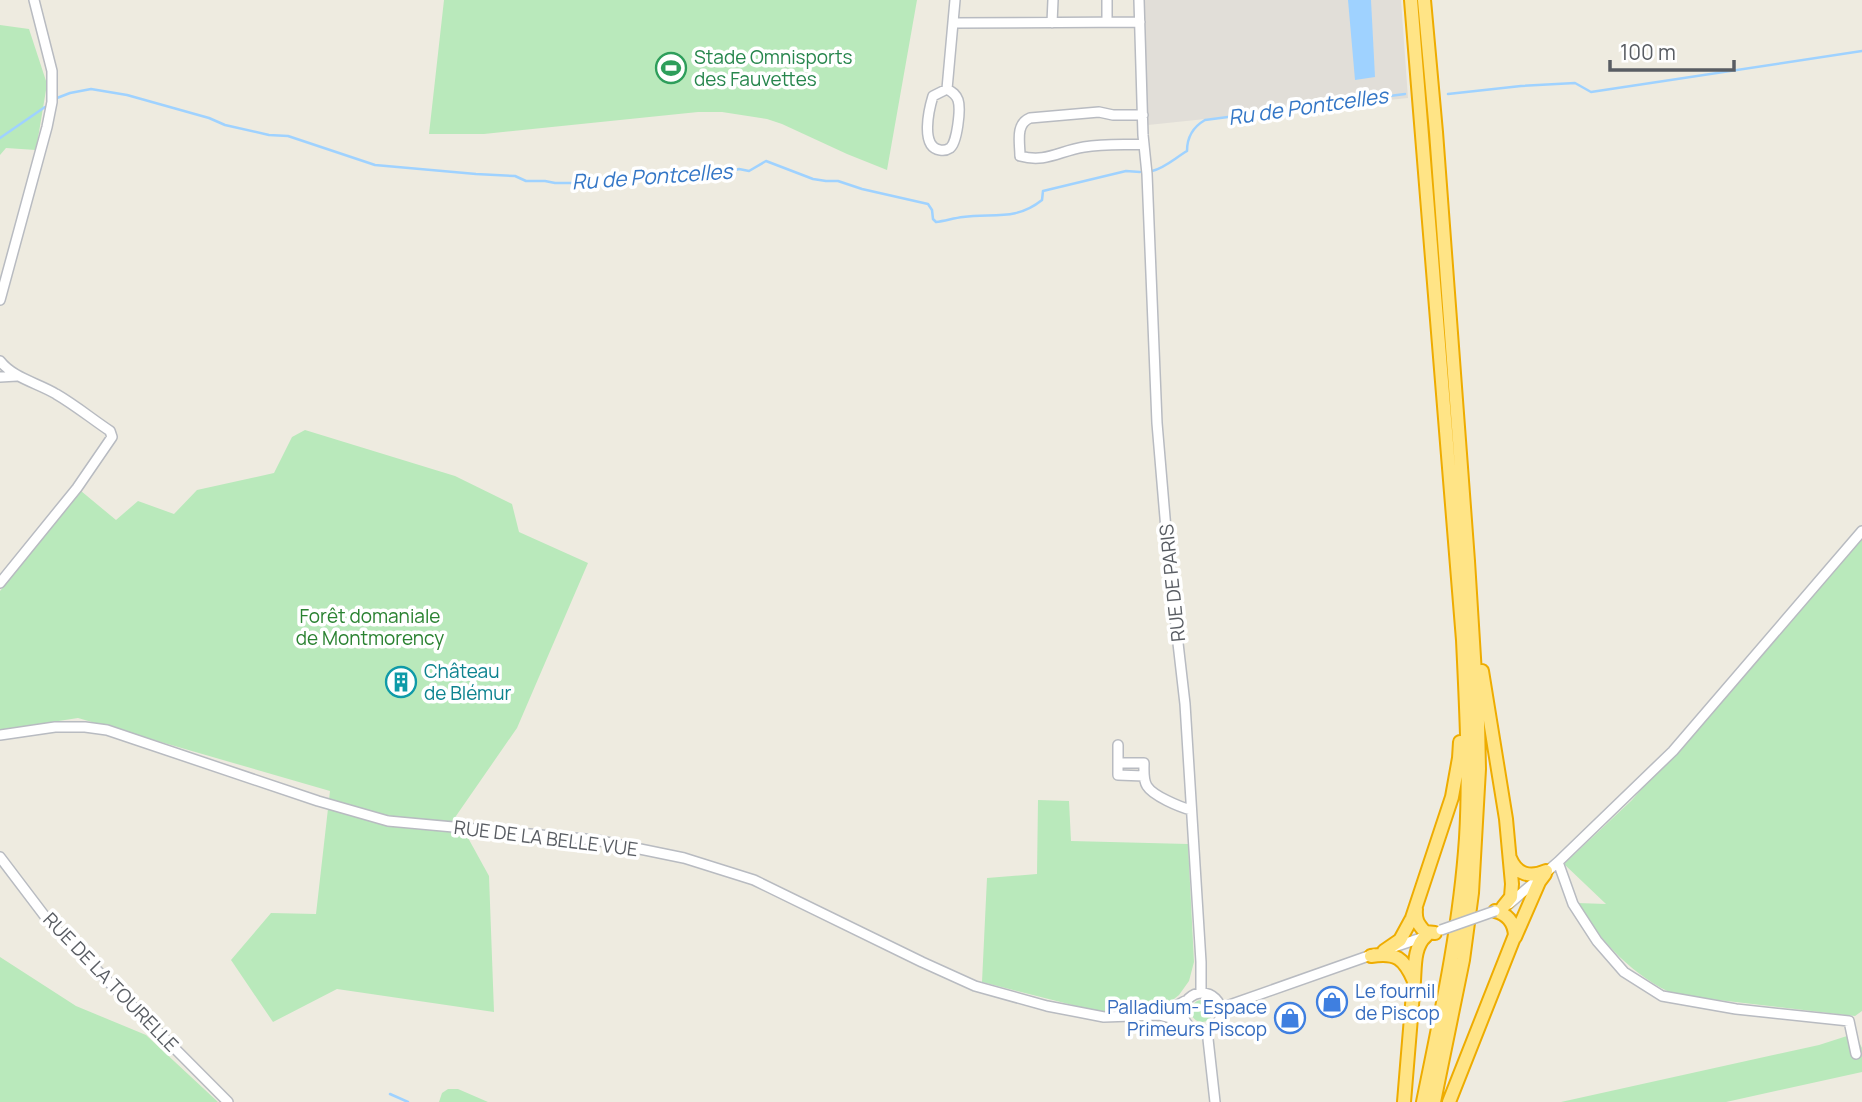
<svg xmlns="http://www.w3.org/2000/svg" width="1862" height="1102" font-family="Manrope,sans-serif">
<style>
.industrial{fill:#e1ded8}
.green{fill:#b9e9bb}
.water{fill:#9fd2ff}
.lines{fill:none;stroke-linecap:round;stroke-linejoin:round}
.stream{stroke:#9fd2ff;stroke-width:2.5}
.minor-casing{stroke:#b8bbc1;stroke-width:12}
.highway-casing{stroke:#eeac00;stroke-width:16}
.minor{stroke:#fff;stroke-width:9}
.highway{stroke:#ffe486;stroke-width:12}
.minor-bridge-casing{stroke:#b8bbc1;stroke-width:12;stroke-linecap:butt}
.minor-bridge{stroke:#fff;stroke-width:9}
.labels{text-anchor:middle;stroke-width:7;stroke-linejoin:round;paint-order:stroke}
.leisure-label{font-size:19px;fill:#27864d;stroke:#fff;text-anchor:start}
.street-label{font-size:19px;fill:#595d63;stroke:#fff}
.park-label{font-size:19px;fill:#2a8231;stroke:#fff}
.culture-label{font-size:19px;fill:#0d838f;stroke:#fff;text-anchor:start}
.shop-label{font-size:19px;fill:#366cbe;stroke:#fff;text-anchor:start}
.water-label{font-size:21px;font-style:italic;fill:#3376c6;stroke:#fff}
</style>
<rect width="100%" height="100%" fill="#eeebe0"/>
<path class="industrial" d="M 1142,0 L 1401,0 L 1408,98 L 1148,125 Z"/>
<path class="green" d="M 444,0 L 917,0 L 887,170 L 847,154 L 782,124 L 767,119 L 722,112 L 698,112 L 484,134 L 429,134 Z
M 0,25 L 29,29 L 47,84 L 36,150 L 6,148 L 0,155 Z
M 305,430 L 455,476 L 512,504 L 519,532 L 588,563 L 517,728 L 456,816 L 489,876 L 494,1012 L 337,989 L 273,1022 L 231,960 L 271,913 L 316,914 L 330,791 L 78,718 L 0,730 L 0,591 L 81,491 L 116,520 L 138,501 L 174,514 L 197,490 L 274,473 L 292,437 Z
M 1862,537 L 1862,1011 L 1855,1016 L 1846,1015 L 1676,995 C 1635,978 1600,941 1577,903 L 1606,904 L 1564,864 L 1632,800 Z
M 1038,800 L 1069,801 L 1071,841 L 1188,844 L 1194,962 L 1189,981 L 1179,995 L 1164,1007 L 1137,1012 L 1100,1012 L 982,982 L 987,878 L 1037,874 Z
M 0,957 L 76,1006 L 146,1035 L 218,1102 L 0,1102 Z
M1191 1011a11 11 0 1 1 22 0a11 11 0 1 1-22 0Z
M 1847,1036 L 1856,1036 L 1862,1048 L 1862,1072 L 1726,1102 L 1561,1102 L 1819,1045 Z
M 448,1089 L 458,1089 L 488,1102 L 439,1102 L 442,1093 Z"/>
<path class="water" d="M 1348,0 L 1371,0 L 1375,77 L 1355,80 Z"/>
<g class="lines">
<path class="stream" d="M 1448,94 L 1521,86 L 1575,83 L 1591,92 L 1862,51
M 57,98 L 70,93 L 91,89 L 127,95 L 209,118 L 225,125 L 269,135 L 288,136 L 375,165 L 476,174 L 515,176 L 526,181 L 545,181 L 555,183 L 619,183 L 714,172 L 726,173 L 739,169 L 749,171 L 766,161 L 813,179 L 826,181 L 838,181 L 862,189 L 928,204 L 932,210 L 933,219 L 936,222 C 945,221 954,218 963,217 C 993,213 1016,221 1042,200 L 1043,191 L 1126,171 L 1140,172
M 0,138 L 45,107
M 1152,171 C 1165,168 1175,158 1187,151 C 1187,137 1193,127 1205,120 L 1405,94
M 390,1094 L 408,1102"/>
<g class="minor-casing">
<path id="minor" d="M 1107,0 L 1107,21
M 1139,0 L 1143,135 L 1147,174 L 1157,423 L 1169,565 L 1185,704 L 1201,962 L 1201,992
M 953,23 L 1140,22
M 1052,23 L 1053,0
M 947,89 C 952,92 956,94 958,100 C 961,109 957,143 950,148 C 947,150 944,151 940,150 C 920,147 929,109 933,96 Z
M 947,89 L 955,0
M 1143,115 L 1113,115 L 1099,112 L 1030,118 C 1015,124 1020,143 1020,156 C 1046,163 1059,151 1084,147 C 1104,144 1124,145 1144,144
M 0,300 L 47,127 L 52,102 L 52,71 L 34,0
M 0,361 C 13,378 38,383 56,394 C 75,405 92,419 110,431 L 112,437 L 77,488 L 0,583
M 0,377 L 17,376
M 0,735 L 55,727 L 85,727 L 107,730 L 318,801 L 388,821 L 596,840 L 684,858 L 754,880 L 922,962 L 975,986 L 1047,1006 L 1104,1017 L 1159,1015 L 1185,1022
M 1118,745 L 1118,775 L 1144,776
M 1118,763 L 1144,763 C 1144,770 1143,780 1147,786 C 1153,796 1180,807 1191,810
M 0,857 L 50,923 L 228,1102
M 1558,862 L 1573,904 L 1597,941 L 1624,972 L 1662,996 L 1736,1009 L 1849,1021 L 1856,1054
M 1509,904 L 1558,862 L 1673,751 L 1862,531
M 1394,947 L 1424,937
M1183 1012a19 19 0 1 1 38 0a19 19 0 1 1-38 0Z
M 1221,1008 L 1374,954
M 1159,1015 L 1185,1001
M 1207,1030 L 1215,1102"/>
</g>
<g class="highway-casing">
<path id="highway" d="M 1411,0 L 1463,640 C 1466,706 1470,772 1466,838 C 1460,927 1441,1014 1423,1102
M 1424,0 L 1436,132 L 1468,561 L 1478,722 L 1479,769 L 1472,893 L 1463,960 L 1434,1102
M 1482,671 L 1506,819 L 1512,884 L 1511,897 L 1503,907
M 1510,858 C 1517,875 1530,878 1546,871
M 1416,909 C 1415,920 1418,924 1425,932 L 1435,933
M 1515,937 L 1539,882 L 1545,874
M 1384,951 L 1400,940 L 1412,918 L 1452,797 L 1459,758 L 1460,742
M 1371,956 C 1396,952 1404,958 1414,981 L 1404,1102
M 1414,981 C 1415,966 1414,946 1426,936
M 1449,1102 L 1515,935 C 1514,922 1507,914 1495,911"/>
</g>
<use href="#minor" class="minor"/>
<use href="#highway" class="highway"/>
<g class="minor-bridge-casing">
<path id="minor-bridge" d="M 1441,930 L 1495,911"/>
</g>
<use href="#minor-bridge" class="minor-bridge"/>
</g>
<defs>
<g id="stadium-ring" transform="scale(1.575)"><circle r="9.5" fill="#fff" stroke="#2e9e5b" stroke-width="1.5"/><path d="M0-5a6.5 5 0 1 0 0 10a6.5 5 0 1 0 0-10ZM-3.5-1.8h7v3.6h-7Z" fill="#2e9e5b"/></g>
<g id="building-ring" transform="scale(1.575)"><circle r="9.5" fill="#fff" stroke="#0f9aa8" stroke-width="1.5"/><path d="M-4-6H4V6H1V3H-1V6H-4ZM-2.5-4.3h1.7v1.8h-1.7ZM.8-4.3h1.7v1.8H.8ZM-2.5-1h1.7V.8h-1.7ZM.8-1h1.7V.8H.8Z" fill="#0f9aa8"/></g>
<g id="shop-ring" transform="scale(1.575)"><circle r="9.5" fill="#fff" stroke="#3f7fe0" stroke-width="1.5"/><path d="M-5-2.5h2.3a2.7 3.5 0 0 1 5.4 0H5L5.5 6h-11ZM-1.5-2.5h3a1.5 2.3 0 0 0-3 0Z" fill="#3f7fe0"/></g>
</defs>
<g fill-rule="evenodd">
<use href="#stadium-ring" x="671" y="68"/>
<use href="#building-ring" x="401" y="682"/>
<use href="#shop-ring" x="1332" y="1002"/>
<use href="#shop-ring" x="1290" y="1018"/>
</g>
<g class="labels">
<g class="leisure-label">
<text x="694" y="64">Stade Omnisports<tspan x="694" dy="22">des Fauvettes</tspan></text>
</g>
<g class="street-label">
<text transform="translate(1172 583) rotate(-96)" y="7">RUE DE PARIS</text>
<text transform="translate(546 838) rotate(7)" y="7">RUE DE LA BELLE VUE</text>
<text transform="translate(111 982) rotate(46)" y="7">RUE DE LA TOURELLE</text>
</g>
<g class="park-label">
<text x="370" y="623">Forêt domaniale<tspan x="370" dy="22">de Montmorency</tspan></text>
</g>
<g class="culture-label">
<text x="424" y="678">Château<tspan x="424" dy="22">de Blémur</tspan></text>
</g>
<g class="shop-label">
<text x="1355" y="998">Le fournil<tspan x="1355" dy="22">de Piscop</tspan></text>
<text x="1267" y="1014" text-anchor="end">Palladium- Espace<tspan x="1267" dy="22">Primeurs Piscop</tspan></text>
</g>
<g class="water-label">
<text transform="translate(1308 107) rotate(-8)" y="7">Ru de Pontcelles</text>
<text transform="translate(652 177) rotate(-4)" y="7">Ru de Pontcelles</text>
</g>
</g>
<path d="M1610 60v10h124v-10" fill="none" stroke="#595d63" stroke-width="3.5"/>
<text x="1620" y="60" font-size="21" fill="#595d63" stroke="#ffffff" stroke-width="5" paint-order="stroke">100 m</text>
</svg>
